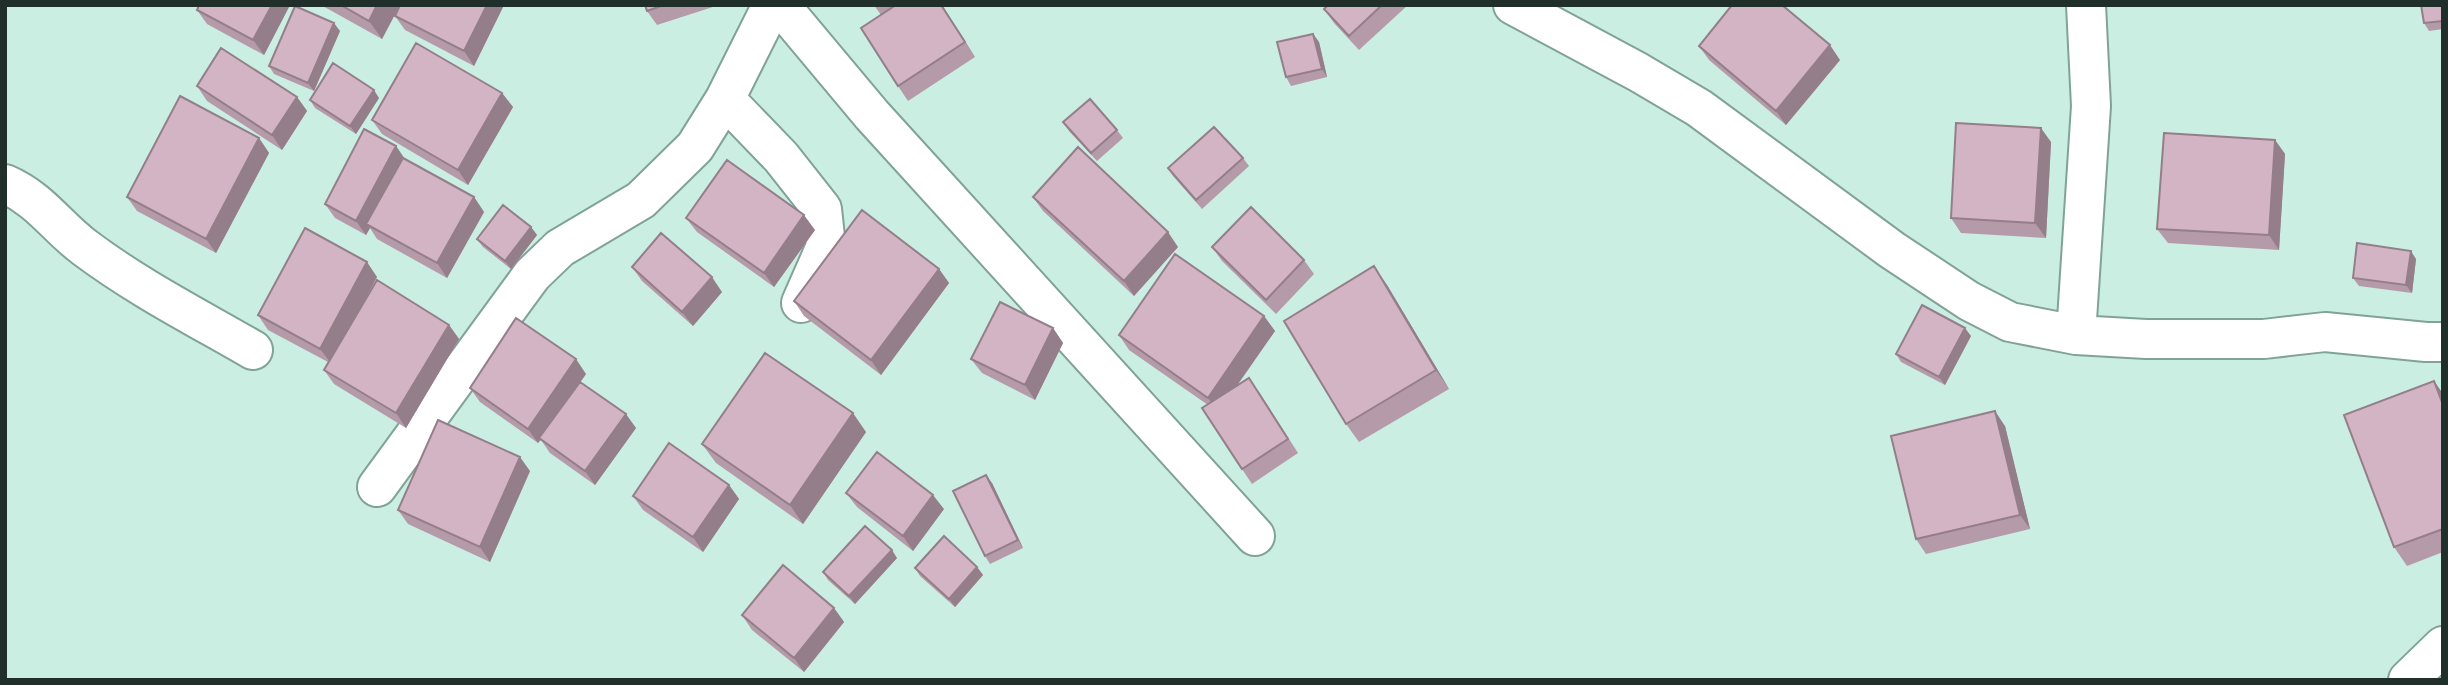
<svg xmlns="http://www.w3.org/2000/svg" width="2448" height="685" font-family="'Roboto Condensed',sans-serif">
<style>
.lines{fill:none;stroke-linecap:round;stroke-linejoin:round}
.minor-casing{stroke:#81a397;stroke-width:42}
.minor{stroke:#fff;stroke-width:38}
.wall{fill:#b59ba9}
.shaded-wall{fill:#947e89}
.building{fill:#d3b4c4;stroke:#947e89;stroke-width:2}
</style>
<rect width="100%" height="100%" fill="#caeee1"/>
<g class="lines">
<g class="minor-casing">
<path id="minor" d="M 780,5 L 872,115 L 1255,536
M 1513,5 L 1638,72 L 1699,108 L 1892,250 L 1969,301 L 2010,322 L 2076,335 L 2146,339 L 2264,339 L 2325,332 L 2426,342 L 2443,342
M 725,99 L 781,157 L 822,209 L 826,246 L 801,303
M 5,184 C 40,199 56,226 84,247 C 137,287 196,317 253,350
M 2076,335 L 2091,106 L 2086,5
M 377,487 L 532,275 L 560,248 L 641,200 L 695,147 L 725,99 L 772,5
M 2408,680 L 2443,646"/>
</g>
<use href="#minor" class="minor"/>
</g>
<path class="wall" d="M 290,5 L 264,55 L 207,24 L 197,10 Z
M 321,5 L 504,5 L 474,66 L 405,30 L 395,16 L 396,12 L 382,39 Z
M 645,5 L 719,5 L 657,25 L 647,11 Z
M 874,5 L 942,5 L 975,57 L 908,101 L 898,86 L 881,15 Z
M 1328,5 L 1408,5 L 1359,50 L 1334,23 L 1324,9 Z
M 2443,5 L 2443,29 L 2429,31 L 2424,23 Z
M 340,31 L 314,91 L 274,74 L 269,66 Z
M 1313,34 L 1319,42 L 1327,77 L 1291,86 L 1286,77 Z
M 1699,46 L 1840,60 L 1786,125 L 1709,60 Z
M 197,86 L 297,97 L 307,111 L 282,150 L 207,101 Z
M 502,93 L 513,107 L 468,185 L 382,134 L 372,120 Z
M 379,98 L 356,134 L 315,108 L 310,100 Z
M 1063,122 L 1117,130 L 1123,138 L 1097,161 L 1069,131 Z
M 259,138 L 269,153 L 216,253 L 137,211 L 127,197 Z
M 2275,140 L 2285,154 L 2279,250 L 2168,243 L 2157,229 Z
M 2051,142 L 2046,238 L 1961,233 L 1951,218 Z
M 396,146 L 405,159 L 474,197 L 484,212 L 447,278 L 377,239 L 370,228 L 366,235 L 335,218 L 325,204 Z
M 1243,158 L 1249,166 L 1202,209 L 1173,176 L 1168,168 Z
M 1033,197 L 1178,247 L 1134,296 L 1043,211 Z
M 686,218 L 815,230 L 774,287 L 697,232 Z
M 531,227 L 537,235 L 511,269 L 483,247 L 477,239 Z
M 1212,247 L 1304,260 L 1314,274 L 1276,314 L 1222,261 Z
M 2416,259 L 2412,293 L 2359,286 L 2353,278 Z
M 632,267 L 722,292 L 693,326 L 642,281 Z
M 939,269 L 949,283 L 881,375 L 804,316 L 794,301 Z
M 377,277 L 359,310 L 449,325 L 459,339 L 406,428 L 334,384 L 324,370 L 328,362 L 268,330 L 258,315 Z
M 1387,285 L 1449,389 L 1359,442 L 1346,424 Z
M 1264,316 L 1275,331 L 1237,386 L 1259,392 L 1298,453 L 1252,484 L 1242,469 L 1208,405 L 1129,350 L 1119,335 Z
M 1053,328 L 1063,343 L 1035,400 L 982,373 L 971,359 Z
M 1971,336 L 1945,385 L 1901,362 L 1896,354 Z
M 586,374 L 580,382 L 636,428 L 595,485 L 550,453 L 541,440 L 538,443 L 480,402 L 470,388 Z
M 2434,381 L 2443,394 L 2443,552 L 2407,566 L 2394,547 Z
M 2005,426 L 2030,529 L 1926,554 L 1916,539 Z
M 866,432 L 803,524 L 716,463 L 702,444 Z
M 530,471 L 490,562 L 408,524 L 398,510 Z
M 992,483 L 1023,548 L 990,564 L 985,556 Z
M 729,485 L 739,499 L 703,552 L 643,510 L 633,496 Z
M 846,493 L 944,509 L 913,551 L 857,507 Z
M 897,558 L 855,604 L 828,580 L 823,572 Z
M 977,567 L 983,575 L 955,607 L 920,576 L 915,568 Z
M 834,608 L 844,622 L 804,672 L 752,630 L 742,615 Z"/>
<path class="shaded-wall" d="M 272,5 L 290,5 L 264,55 L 253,40 Z
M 377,5 L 400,5 L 382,39 L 369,21 Z
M 487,5 L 504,5 L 474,66 L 464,51 Z
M 941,5 L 942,5 L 975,57 L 965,42 Z
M 334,23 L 340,31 L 314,91 L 308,83 Z
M 1313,34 L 1319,42 L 1327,77 L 1322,69 Z
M 1830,45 L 1840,60 L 1786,125 L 1776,111 Z
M 374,90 L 379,98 L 356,134 L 350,126 Z
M 502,93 L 513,107 L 468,185 L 458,170 Z
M 297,97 L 307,111 L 282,150 L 272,135 Z
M 2041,128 L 2051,142 L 2046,238 L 2035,223 Z
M 259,138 L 269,153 L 216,253 L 206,239 Z
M 2275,140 L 2285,154 L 2279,250 L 2269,235 Z
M 396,146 L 406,161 L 366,224 L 370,228 L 366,235 L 356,221 Z
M 474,197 L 484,212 L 447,278 L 437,263 Z
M 804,215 L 815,230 L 774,287 L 764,273 Z
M 531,227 L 537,235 L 511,269 L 505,261 Z
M 1168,232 L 1178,247 L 1134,296 L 1124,281 Z
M 2411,251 L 2416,259 L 2412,293 L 2406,285 Z
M 367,262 L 377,277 L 331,363 L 320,349 Z
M 1374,266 L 1387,285 L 1449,389 L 1436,370 Z
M 939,269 L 949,283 L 881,375 L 871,360 Z
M 712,277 L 722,292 L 693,326 L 682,312 Z
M 1264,316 L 1275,331 L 1218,412 L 1208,398 Z
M 449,325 L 459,339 L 406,428 L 396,413 Z
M 1053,328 L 1063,343 L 1035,400 L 1025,385 Z
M 1965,328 L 1971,336 L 1945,385 L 1939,377 Z
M 576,359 L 586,374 L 538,443 L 528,429 Z
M 2434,381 L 2443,394 L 2443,405 Z
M 1995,411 L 2005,426 L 2030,529 L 2020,515 Z
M 853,413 L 866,432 L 803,524 L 790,505 Z
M 626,414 L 636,428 L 595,485 L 585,471 Z
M 520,457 L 530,471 L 490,562 L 480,547 Z
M 986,475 L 992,483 L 1023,548 L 1018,540 Z
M 729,485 L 739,499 L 703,552 L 693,537 Z
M 933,495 L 944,509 L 913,551 L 903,536 Z
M 892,550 L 897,558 L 855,604 L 849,596 Z
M 977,567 L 983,575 L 955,607 L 949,599 Z
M 834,608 L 844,622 L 804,672 L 794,658 Z"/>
<path class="building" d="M 199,5 L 272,5 L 253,40 L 197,10 Z
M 341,5 L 377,5 L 369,21 Z
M 400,5 L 487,5 L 464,51 L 395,16 Z
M 645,5 L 664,5 L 647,11 Z
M 896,5 L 941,5 L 965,42 L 898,86 L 861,28 Z
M 1328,5 L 1382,5 L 1349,36 L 1324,9 Z
M 1732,5 L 1782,5 L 1830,45 L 1776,111 L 1699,46 Z
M 2421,5 L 2443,5 L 2443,21 L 2424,23 Z
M 295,6 L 334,23 L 308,83 L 269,66 Z
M 1313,34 L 1322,69 L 1286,77 L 1277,42 Z
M 416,43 L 502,93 L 458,170 L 372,120 Z
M 221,48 L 297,97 L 272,135 L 197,86 Z
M 333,63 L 374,90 L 350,126 L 310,100 Z
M 180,96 L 259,138 L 206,239 L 127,197 Z
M 1090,99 L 1117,130 L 1091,153 L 1063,122 Z
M 1956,123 L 2041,128 L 2035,223 L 1951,218 Z
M 1214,127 L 1243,158 L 1196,200 L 1168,168 Z
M 364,129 L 396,146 L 356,221 L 325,204 Z
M 2164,133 L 2275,140 L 2269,235 L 2157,229 Z
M 1078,147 L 1168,232 L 1124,281 L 1033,197 Z
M 403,158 L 474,197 L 437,263 L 366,224 Z
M 727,160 L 804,215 L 764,273 L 686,218 Z
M 503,205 L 531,227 L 505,261 L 477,239 Z
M 1251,207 L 1304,260 L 1266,300 L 1212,247 Z
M 862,210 L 939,269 L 871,360 L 794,301 Z
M 305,228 L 367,262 L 320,349 L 258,315 Z
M 661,233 L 712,277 L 682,312 L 632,267 Z
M 2357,243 L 2411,251 L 2406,285 L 2353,278 Z
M 1175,254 L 1264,316 L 1208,398 L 1119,335 Z
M 1374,266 L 1436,370 L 1346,424 L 1284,321 Z
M 377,280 L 449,325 L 396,413 L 324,370 Z
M 1000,302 L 1053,328 L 1025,385 L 971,359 Z
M 1922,305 L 1965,328 L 1939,377 L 1896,354 Z
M 516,318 L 576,359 L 528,429 L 470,388 Z
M 765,353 L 853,413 L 790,505 L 702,444 Z
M 1249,378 L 1288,439 L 1242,469 L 1202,408 Z
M 2434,381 L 2443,405 L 2443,529 L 2394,547 L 2344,415 Z
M 580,382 L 626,414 L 585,471 L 539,438 Z
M 1995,411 L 2020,515 L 1916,539 L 1891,436 Z
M 438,420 L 520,457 L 480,547 L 398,510 Z
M 669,443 L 729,485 L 693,537 L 633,496 Z
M 877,452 L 933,495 L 903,536 L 846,493 Z
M 986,475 L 1018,540 L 985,556 L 953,491 Z
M 865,526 L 892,550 L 849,596 L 823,572 Z
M 944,536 L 977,567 L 949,599 L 915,568 Z
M 783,565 L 834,608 L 794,658 L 742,615 Z"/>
<rect width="2448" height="685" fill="none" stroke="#212f2a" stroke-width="14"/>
</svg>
